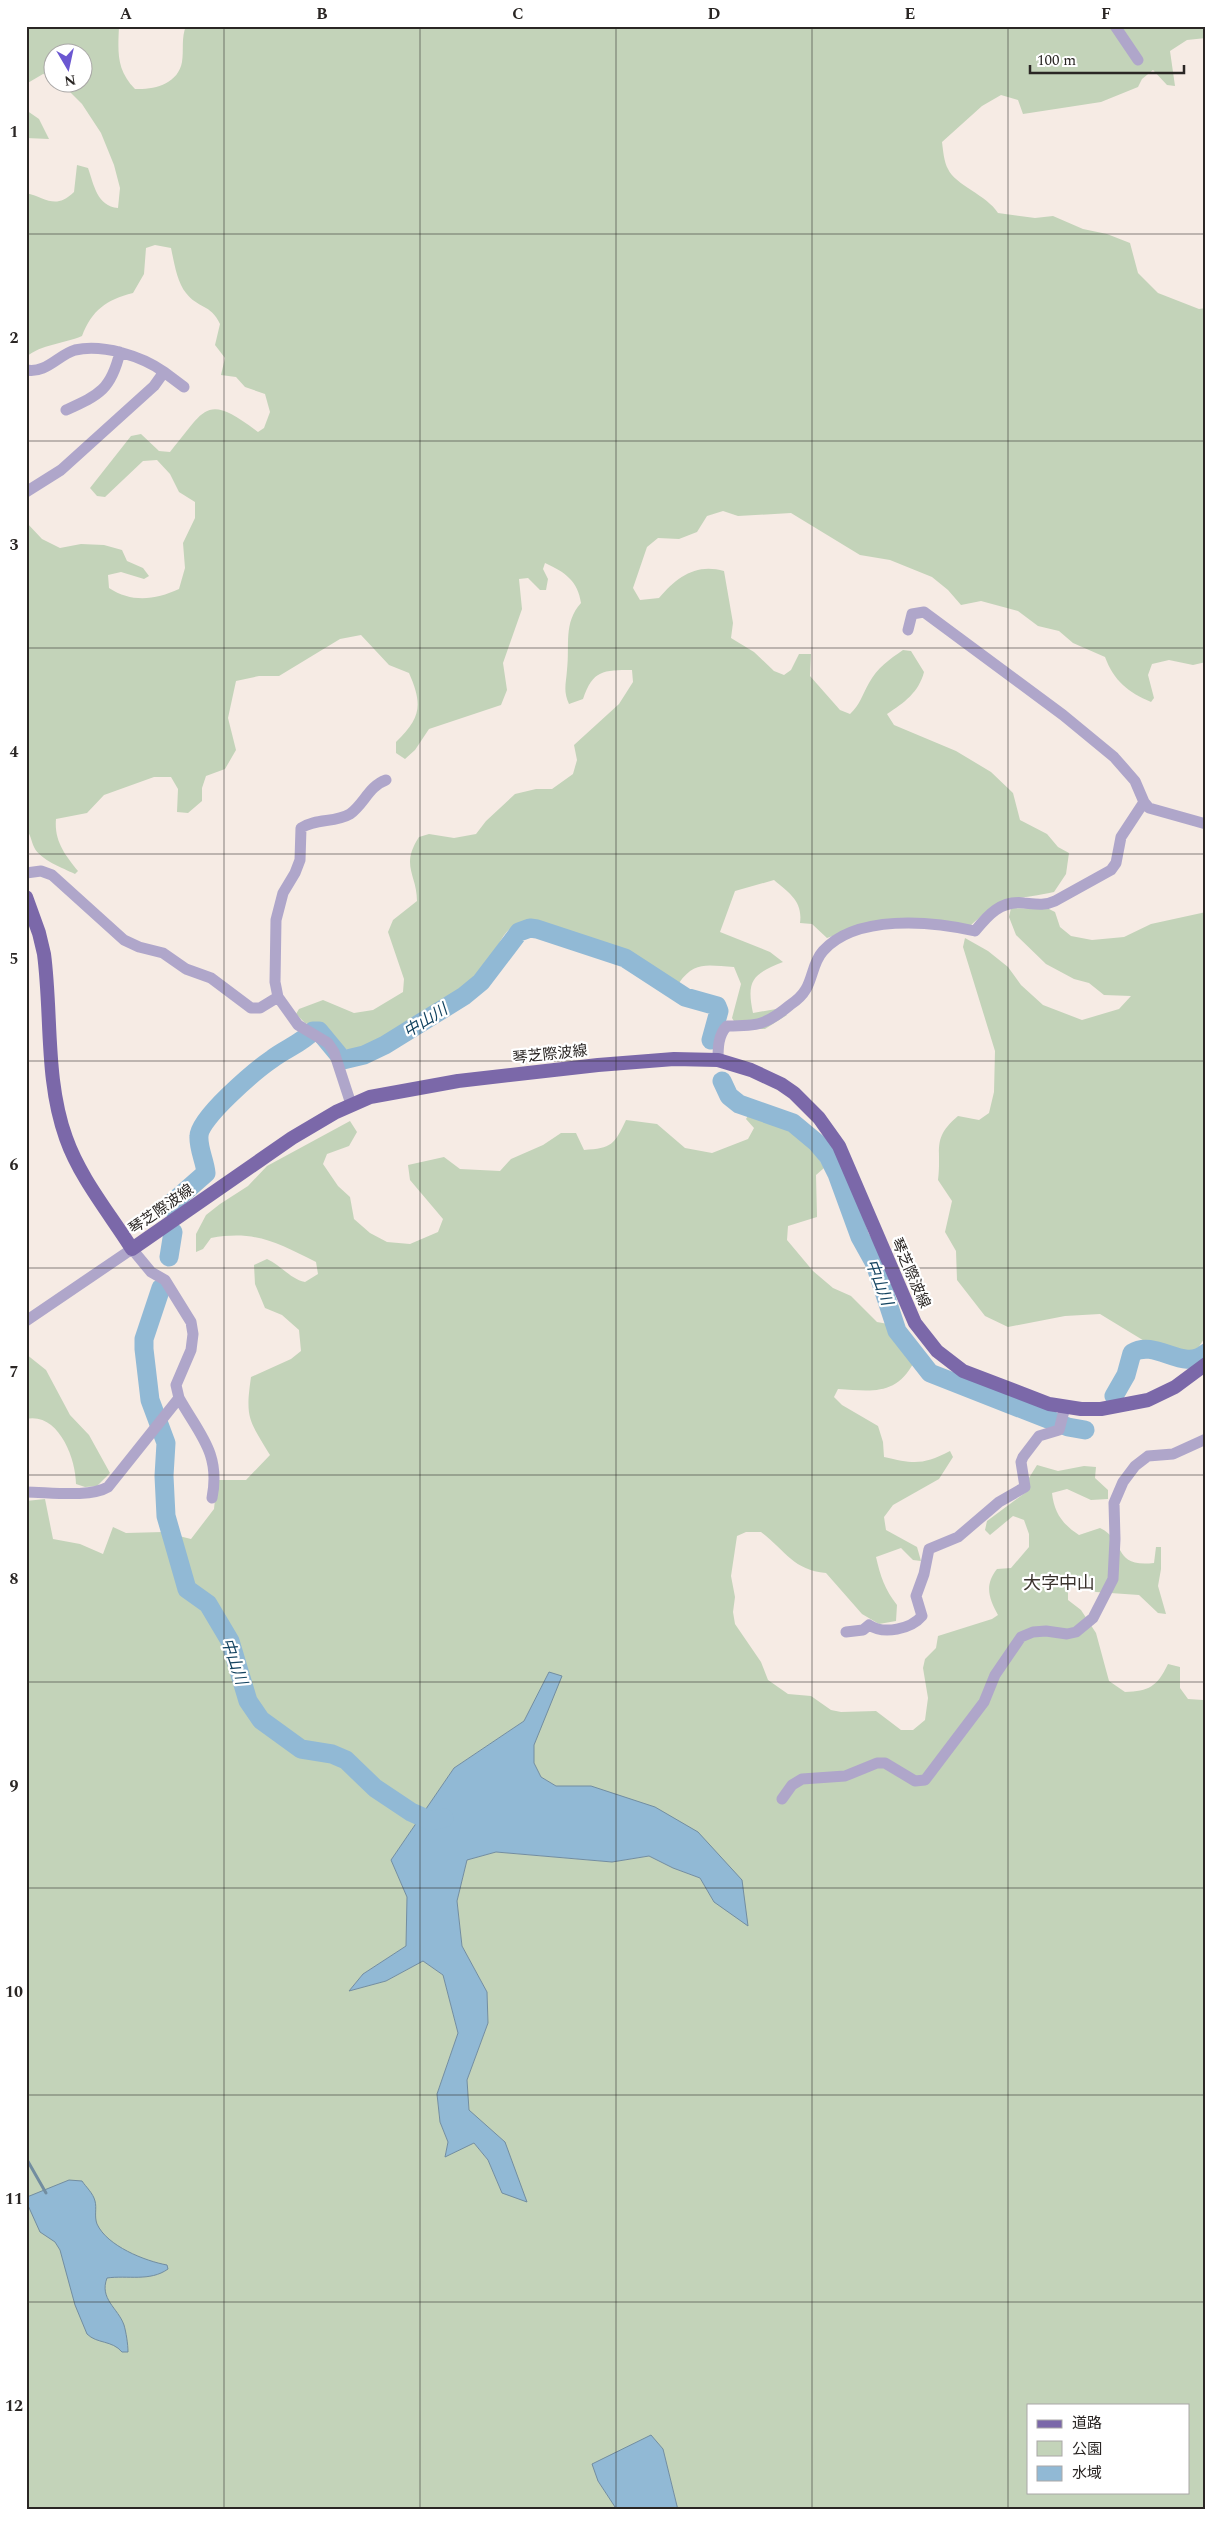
<svg xmlns="http://www.w3.org/2000/svg" width="1232" height="2536" font-family="Spectral,'Noto Sans JP',serif">
<style>
.green{fill:#c3d3b9;fill-rule:evenodd}
.water{fill:#91b9d5;stroke:#728da0}
.lines{fill:none;stroke-linecap:round;stroke-linejoin:round}
.stream{stroke:#728da0;stroke-width:3}
.river{stroke:#91b9d5;stroke-width:19}
.minor{stroke:#afa6ca;stroke-width:11}
.major{stroke:#7b68a9;stroke-width:14}
.grid{fill:none;stroke:#2a2624;stroke-width:1;stroke-opacity:0.55}
.labels{text-anchor:middle;stroke-width:4.5;stroke-linejoin:round;paint-order:stroke}
.street-label{font-size:15px;fill:#2a2624;stroke:#fff}
.water-label{font-size:16px;font-style:italic;fill:#144461;stroke:#fff}
.quarter-label{font-size:18px;fill:#3b332e;stroke:#fff}
.neatline{fill:none;stroke:#2a2624;stroke-width:2}
.grid-label{font-size:16px;text-anchor:middle;font-weight:bold;fill:#2a2624}
</style>
<rect width="100%" height="100%" fill="#f6ebe4"/>
<path class="green" d="M 26,26 L 119,26 C 118,52 116,69 135,89 C 154,90 178,84 182,62 C 184,50 181,38 186,26 L 1206,26 L 1206,38 L 1187,40 L 1170,51 L 1175,86 L 1167,85 L 1153,70 L 1142,79 L 1138,87 L 1101,102 L 1023,114 L 1018,100 L 1001,95 L 982,106 L 942,142 C 943,150 944,162 948,169 C 955,185 987,195 998,213 L 1035,218 L 1053,216 L 1083,229 L 1107,234 L 1130,243 L 1138,273 L 1158,293 L 1199,309 L 1206,308 L 1206,662 L 1193,665 L 1169,660 L 1152,664 L 1148,675 L 1154,698 L 1151,702 C 1128,692 1114,681 1105,657 L 1073,643 L 1059,631 L 1038,626 L 1018,611 L 981,601 L 961,605 L 948,590 L 932,577 L 890,560 L 860,555 L 791,513 L 738,516 L 723,511 L 707,516 L 697,532 L 679,539 L 658,538 L 647,547 L 633,588 L 640,600 L 659,598 C 677,577 696,563 724,571 L 733,623 L 731,638 L 754,652 L 774,671 L 784,675 L 791,670 L 799,654 L 811,654 L 810,676 L 840,710 L 850,714 C 860,705 862,695 869,683 C 877,668 890,659 903,650 L 911,651 L 924,672 C 919,692 904,703 887,714 L 894,725 L 956,751 L 991,772 L 1013,793 L 1020,820 L 1047,834 L 1058,847 L 1069,853 L 1066,874 L 1054,892 C 1014,901 1004,894 971,925 L 852,929 L 827,938 L 812,924 L 800,923 C 803,901 789,893 774,880 L 735,891 L 720,932 L 770,952 L 783,962 C 753,974 746,980 753,1013 L 776,1009 L 787,1015 L 765,1029 L 739,1029 L 732,1018 L 741,984 L 734,967 C 709,966 695,960 679,983 C 659,978 651,967 633,958 C 609,946 559,924 533,922 C 506,919 501,943 489,961 C 486,966 481,971 476,976 C 444,1012 394,1033 350,1052 L 339,1044 L 329,1029 L 305,1023 L 296,1014 L 299,1009 L 323,1000 L 354,1013 L 373,1010 L 403,992 L 404,979 L 388,932 L 393,920 L 417,901 C 417,874 400,866 419,837 L 429,834 L 454,838 L 476,834 L 486,821 L 515,794 L 536,789 L 552,789 L 573,774 L 577,760 L 574,745 L 619,704 L 633,682 L 632,670 C 603,670 593,670 583,699 L 569,704 C 563,691 566,684 567,670 C 570,645 563,623 581,603 C 578,581 565,572 545,563 L 543,569 L 548,579 L 546,590 L 540,590 L 528,578 L 519,579 L 522,609 L 503,663 L 507,690 L 501,705 L 429,729 L 415,750 L 405,759 L 396,753 L 396,742 C 421,718 423,705 409,673 L 389,665 L 361,635 L 340,639 L 279,676 L 259,676 L 236,681 L 228,718 L 236,750 L 225,769 L 206,776 L 202,788 L 202,801 L 188,813 L 177,812 L 178,789 L 171,777 L 154,777 L 104,795 L 87,813 L 56,819 C 54,841 65,855 78,871 L 75,874 C 63,868 40,860 34,847 C 31,841 31,835 26,829 L 26,522 L 42,539 L 60,548 L 81,544 L 104,545 L 122,550 L 127,561 L 143,568 L 149,576 L 144,579 L 121,572 L 108,575 L 109,588 C 132,603 155,600 179,589 L 185,568 L 183,543 L 195,518 L 195,502 L 179,492 L 170,474 L 157,460 L 143,461 L 105,497 L 97,496 L 90,488 L 131,436 L 141,434 L 159,451 L 170,452 C 206,409 205,392 258,432 L 264,428 L 270,412 L 265,394 L 245,387 L 236,377 L 221,375 L 225,358 L 215,345 L 220,324 C 211,304 197,308 186,293 C 177,282 174,262 171,248 L 155,245 L 146,248 L 144,274 L 133,293 C 106,300 92,310 82,336 C 63,344 42,344 26,357 L 26,193 C 47,198 55,210 74,192 L 77,165 L 88,168 C 94,185 97,206 118,208 L 120,188 L 114,165 L 101,133 L 82,104 L 61,83 L 82,82 L 82,52 L 52,52 L 52,76 L 43,74 L 26,84 Z
M 26,110 L 39,119 L 49,139 L 26,138 Z
M 1011,908 L 1049,909 L 1055,912 L 1060,927 L 1071,936 L 1092,940 L 1124,937 L 1151,924 L 1206,912 L 1206,1336 L 1198,1348 L 1184,1354 L 1146,1342 L 1100,1314 L 1065,1316 L 1008,1327 L 985,1316 L 957,1280 L 956,1251 L 945,1232 L 952,1201 L 938,1180 C 942,1148 931,1139 958,1116 L 979,1120 L 989,1113 L 994,1092 L 995,1051 L 963,947 L 965,938 L 988,951 L 1008,967 L 1021,985 L 1043,1005 L 1082,1020 L 1119,1009 L 1131,996 L 1104,995 L 1089,983 L 1074,979 L 1046,964 L 1016,935 L 1009,917 Z
M 749,1114 C 788,1127 803,1130 824,1168 L 816,1175 L 817,1217 L 788,1226 L 787,1240 L 813,1271 L 833,1288 L 851,1296 L 877,1322 L 888,1324 L 896,1341 L 914,1362 C 896,1396 872,1391 838,1389 L 834,1397 L 842,1405 L 878,1426 L 883,1442 L 884,1457 C 914,1464 923,1465 950,1451 L 953,1457 L 939,1479 L 893,1505 L 884,1517 L 886,1530 L 917,1547 L 921,1561 L 913,1560 L 901,1548 L 876,1557 C 880,1575 885,1590 897,1605 L 896,1621 L 879,1624 L 862,1614 L 826,1573 C 793,1570 786,1551 761,1532 L 746,1532 L 737,1536 L 731,1576 L 735,1597 L 733,1612 L 735,1624 L 761,1662 L 768,1680 L 788,1694 L 811,1696 L 831,1710 L 841,1712 L 876,1711 L 901,1730 L 913,1730 L 925,1720 L 928,1698 L 923,1668 L 925,1659 L 936,1648 L 938,1636 L 992,1619 L 998,1615 C 989,1599 984,1585 997,1569 L 1011,1568 L 1029,1547 L 1029,1534 L 1024,1520 L 1013,1516 L 990,1535 L 985,1530 L 987,1521 L 1029,1490 L 1029,1478 L 1037,1465 L 1058,1471 L 1084,1466 L 1096,1467 L 1095,1478 L 1108,1490 L 1108,1499 L 1091,1500 L 1067,1489 L 1052,1493 C 1054,1512 1062,1524 1079,1535 L 1100,1528 C 1127,1541 1112,1568 1154,1563 L 1156,1547 L 1161,1547 L 1161,1569 L 1158,1586 L 1166,1614 L 1158,1613 L 1139,1595 L 1096,1592 L 1076,1585 L 1068,1588 L 1068,1600 L 1081,1610 L 1096,1633 L 1109,1681 L 1125,1692 C 1149,1691 1157,1687 1168,1664 L 1180,1667 L 1180,1688 L 1188,1699 L 1203,1700 L 1206,1698 L 1206,2510 L 678,2510 L 663,2449 L 598,2481 L 617,2510 L 26,2510 L 26,1501 L 45,1499 L 53,1539 L 80,1544 L 103,1554 L 113,1527 L 126,1533 L 163,1532 L 191,1539 L 214,1509 L 217,1480 L 246,1480 L 270,1455 C 249,1420 245,1419 251,1377 L 291,1359 L 301,1351 L 299,1330 L 282,1315 L 265,1308 L 255,1284 L 254,1265 L 267,1259 C 281,1265 290,1279 305,1282 L 318,1274 L 316,1262 C 277,1243 256,1230 211,1238 L 203,1249 L 196,1252 L 196,1234 L 206,1215 L 220,1204 L 248,1186 L 267,1166 L 350,1121 L 357,1132 L 349,1146 L 327,1154 L 323,1164 L 338,1186 L 350,1197 L 354,1219 L 370,1233 L 387,1242 L 410,1244 L 438,1232 L 443,1219 L 410,1180 L 408,1165 L 444,1157 L 460,1169 L 500,1171 L 511,1159 L 543,1145 L 561,1133 L 576,1133 L 584,1150 C 612,1148 614,1145 626,1120 L 657,1124 L 685,1148 L 712,1153 L 748,1139 L 754,1128 L 746,1119 ZM 549,1672 L 544,1717 L 534,1745 L 534,1763 L 541,1777 L 556,1786 L 591,1786 L 742,1880 L 714,1902 L 700,1878 L 673,1868 L 649,1856 L 612,1862 L 496,1852 L 467,1860 L 457,1901 L 462,1946 L 487,1992 L 488,2023 L 467,2080 L 469,2111 L 505,2142 L 502,2193 L 488,2160 L 474,2143 L 445,2156 L 448,2142 L 440,2122 L 437,2094 L 458,2033 L 443,1975 L 423,1961 L 386,1981 L 349,1991 L 363,1974 L 406,1946 L 407,1897 L 391,1860 L 454,1768 L 524,1721 ZM 1028,2405 L 1188,2405 L 1188,2492 L 1028,2492 Z
M 26,1354 L 46,1370 L 70,1415 L 89,1435 L 110,1473 L 97,1486 L 85,1487 L 76,1484 C 76,1458 58,1412 26,1419 Z"/>
<path class="water" d="M 549,1672 L 562,1676 L 534,1745 L 534,1763 L 541,1777 L 556,1786 L 591,1786 L 655,1807 L 698,1832 L 742,1880 L 748,1926 L 714,1902 L 700,1878 L 673,1868 L 649,1856 L 612,1862 L 496,1852 L 467,1860 L 457,1901 L 462,1946 L 487,1992 L 488,2023 L 467,2080 L 469,2110 L 505,2142 L 527,2202 L 502,2193 L 488,2160 L 474,2143 L 445,2157 L 448,2142 L 440,2122 L 437,2094 L 458,2033 L 443,1975 L 423,1961 L 386,1981 L 349,1991 L 363,1974 L 406,1946 L 407,1897 L 391,1860 L 454,1768 L 524,1721 Z
M 69,2180 L 82,2181 C 86,2187 93,2193 95,2201 C 97,2208 94,2216 97,2224 C 107,2246 145,2261 167,2265 L 168,2269 C 150,2282 127,2275 107,2278 C 99,2299 118,2308 124,2325 C 126,2332 128,2344 128,2352 L 122,2352 C 112,2340 97,2344 87,2334 L 75,2305 L 60,2250 L 55,2242 L 40,2232 L 26,2201 L 27,2197 Z
M 651,2435 L 663,2449 L 678,2510 L 617,2510 L 598,2481 L 592,2464 Z"/>
<g class="lines">
<path class="stream" d="M 26,2158 L 46,2193"/>
<path class="river" d="M 722,1081 L 729,1096 L 739,1104 L 793,1123 L 817,1143 L 828,1156 L 837,1174 L 860,1237 L 875,1264 L 897,1331 L 930,1373 L 1068,1427 L 1085,1430
M 172,1208 L 173,1202 L 206,1173 C 205,1161 198,1148 199,1136 C 199,1118 256,1070 272,1059 C 285,1049 302,1043 313,1031 L 319,1031 L 343,1060 L 364,1055 L 385,1045 L 464,996 L 481,982 L 519,932 L 530,928 L 537,929 L 625,958 L 685,997 L 717,1006 L 719,1011 L 711,1040
M 169,1257 L 173,1232
M 161,1288 L 144,1339 L 144,1349 L 150,1400 L 166,1443 L 164,1476 L 166,1516 L 187,1589 L 208,1604 L 230,1641 L 248,1701 L 261,1720 L 301,1749 L 332,1754 L 346,1760 L 375,1788 L 411,1812 L 431,1821 L 444,1818
M 1114,1396 L 1126,1375 L 1132,1353 C 1156,1338 1183,1373 1206,1353"/>
<path class="minor" d="M 1115,26 L 1138,60
M 26,370 C 46,374 58,355 75,350 C 103,344 142,356 164,372 L 154,386 L 61,470 L 26,492
M 164,372 L 184,387
M 66,410 C 99,395 111,390 120,352
M 908,630 L 912,614 L 924,612 L 1063,715 L 1114,757 L 1135,781 L 1144,802 L 1149,808 L 1206,824
M 26,873 L 41,871 L 52,875 L 124,940 L 139,947 L 163,953 L 186,969 L 211,978 L 251,1008 L 260,1008 L 278,997
M 718,1060 C 718,1048 718,1035 727,1026 C 758,1026 766,1025 790,1005 C 796,1001 802,996 806,989 C 813,977 813,962 823,951 C 856,914 931,921 975,931 C 988,915 1001,900 1024,903 C 1035,904 1044,906 1055,901 L 1111,870 L 1116,863 L 1121,837 L 1144,802
M 351,1104 L 334,1052 L 328,1043 L 298,1025 L 278,997 L 275,982 L 276,920 L 283,893 L 295,873 L 300,860 L 301,828 C 316,818 335,823 350,814 C 364,804 369,786 386,780
M 26,1321 L 132,1249 L 151,1272 L 165,1280 L 191,1322 L 193,1334 L 191,1350 L 176,1385 L 179,1398 L 108,1487 C 90,1498 48,1492 26,1492
M 179,1398 C 199,1434 221,1453 212,1498
M 846,1632 L 863,1630 L 869,1625 C 884,1635 911,1629 922,1616 L 916,1596 L 924,1574 L 929,1549 L 958,1537 L 999,1502 L 1025,1487 L 1021,1462 L 1023,1457 L 1039,1436 L 1059,1430 L 1065,1407
M 782,1799 L 792,1785 L 802,1779 L 845,1776 L 877,1763 L 885,1763 L 915,1781 L 925,1780 L 984,1702 L 995,1675 L 1021,1637 L 1033,1632 L 1046,1631 L 1067,1634 L 1076,1632 L 1093,1618 L 1113,1579 L 1115,1539 L 1114,1503 L 1123,1482 L 1135,1466 L 1148,1456 L 1173,1454 L 1206,1439"/>
<path class="major" d="M 26,897 L 39,933 L 44,954 C 52,1015 45,1080 66,1138 C 80,1178 110,1214 132,1249 L 292,1138 L 336,1112 L 370,1097 L 458,1081 L 598,1065 L 674,1059 L 718,1060 L 751,1070 L 781,1084 L 794,1093 L 819,1118 L 839,1146 L 915,1323 L 937,1351 L 963,1371 L 1049,1404 L 1081,1409 L 1101,1409 L 1148,1400 L 1175,1387 L 1206,1364"/>
</g>
<path class="grid" d="M 224,26 L 224,2510M 420,26 L 420,2510M 616,26 L 616,2510M 812,26 L 812,2510M 1008,26 L 1008,2510M 26,234 L 1206,234M 26,441 L 1206,441M 26,648 L 1206,648M 26,854 L 1206,854M 26,1061 L 1206,1061M 26,1268 L 1206,1268M 26,1475 L 1206,1475M 26,1682 L 1206,1682M 26,1888 L 1206,1888M 26,2095 L 1206,2095M 26,2302 L 1206,2302"/>
<g class="labels">
<g class="street-label">
<text transform="translate(550 1054) rotate(-6)" y="5">琴芝際波線</text>
<text transform="translate(161 1209) rotate(-35)" y="5">琴芝際波線</text>
<text transform="translate(911 1273) rotate(66)" y="5">琴芝際波線</text>
</g>
<g class="water-label">
<text transform="translate(425 1020) rotate(-32)" y="6">中山川</text>
<text transform="translate(880 1282) rotate(69)" y="6">中山川</text>
<text transform="translate(235 1661) rotate(71)" y="6">中山川</text>
</g>
<g class="quarter-label">
<text x="1059" y="1589">大字中山</text>
</g>
</g>
<rect width="1232" height="2536" fill="none" stroke="#ffffff" stroke-width="55"/>
<rect x="1027" y="2404" width="162" height="90" fill="#ffffff" stroke="#aaa8a7"/>
<rect x="1037" y="2420" width="25" height="8" fill="#7b68a9" stroke="#aaa8a7"/>
<text x="1072" y="2428" font-size="15" fill="#2a2624">道路</text>
<rect x="1037" y="2441" width="25" height="15" fill="#c3d3b9" stroke="#aaa8a7"/>
<text x="1072" y="2454" font-size="15" fill="#2a2624">公園</text>
<rect x="1037" y="2466" width="25" height="15" fill="#91b9d5" stroke="#aaa8a7"/>
<text x="1072" y="2478" font-size="15" fill="#2a2624">水域</text>
<g transform="translate(68 68) rotate(171)"><circle r="24" fill="#ffffff" stroke="#aaa8a7"/>
<path d="M0-4L9 19L0 12L-9 19Z" fill="#6b57d1"/>
<text y="-8" font-size="14" font-weight="bold" text-anchor="middle" fill="#2a2624">N</text>
</g>
<path d="M1030 65v8h154v-8" fill="none" stroke="#2a2624" stroke-width="2.5"/>
<text x="1037" y="65" font-size="15" fill="#2a2624" stroke="#ffffff" stroke-width="4" paint-order="stroke">100 m</text>
<rect x="28" y="28" width="1176" height="2480" class="neatline"/>
<g class="grid-label">
<text x="126" y="19">A</text>
<text x="322" y="19">B</text>
<text x="518" y="19">C</text>
<text x="714" y="19">D</text>
<text x="910" y="19">E</text>
<text x="1106" y="19">F</text>
<text x="14" y="137">1</text>
<text x="14" y="343">2</text>
<text x="14" y="550">3</text>
<text x="14" y="757">4</text>
<text x="14" y="964">5</text>
<text x="14" y="1170">6</text>
<text x="14" y="1377">7</text>
<text x="14" y="1584">8</text>
<text x="14" y="1791">9</text>
<text x="14" y="1997">10</text>
<text x="14" y="2204">11</text>
<text x="14" y="2411">12</text>
</g>
</svg>
